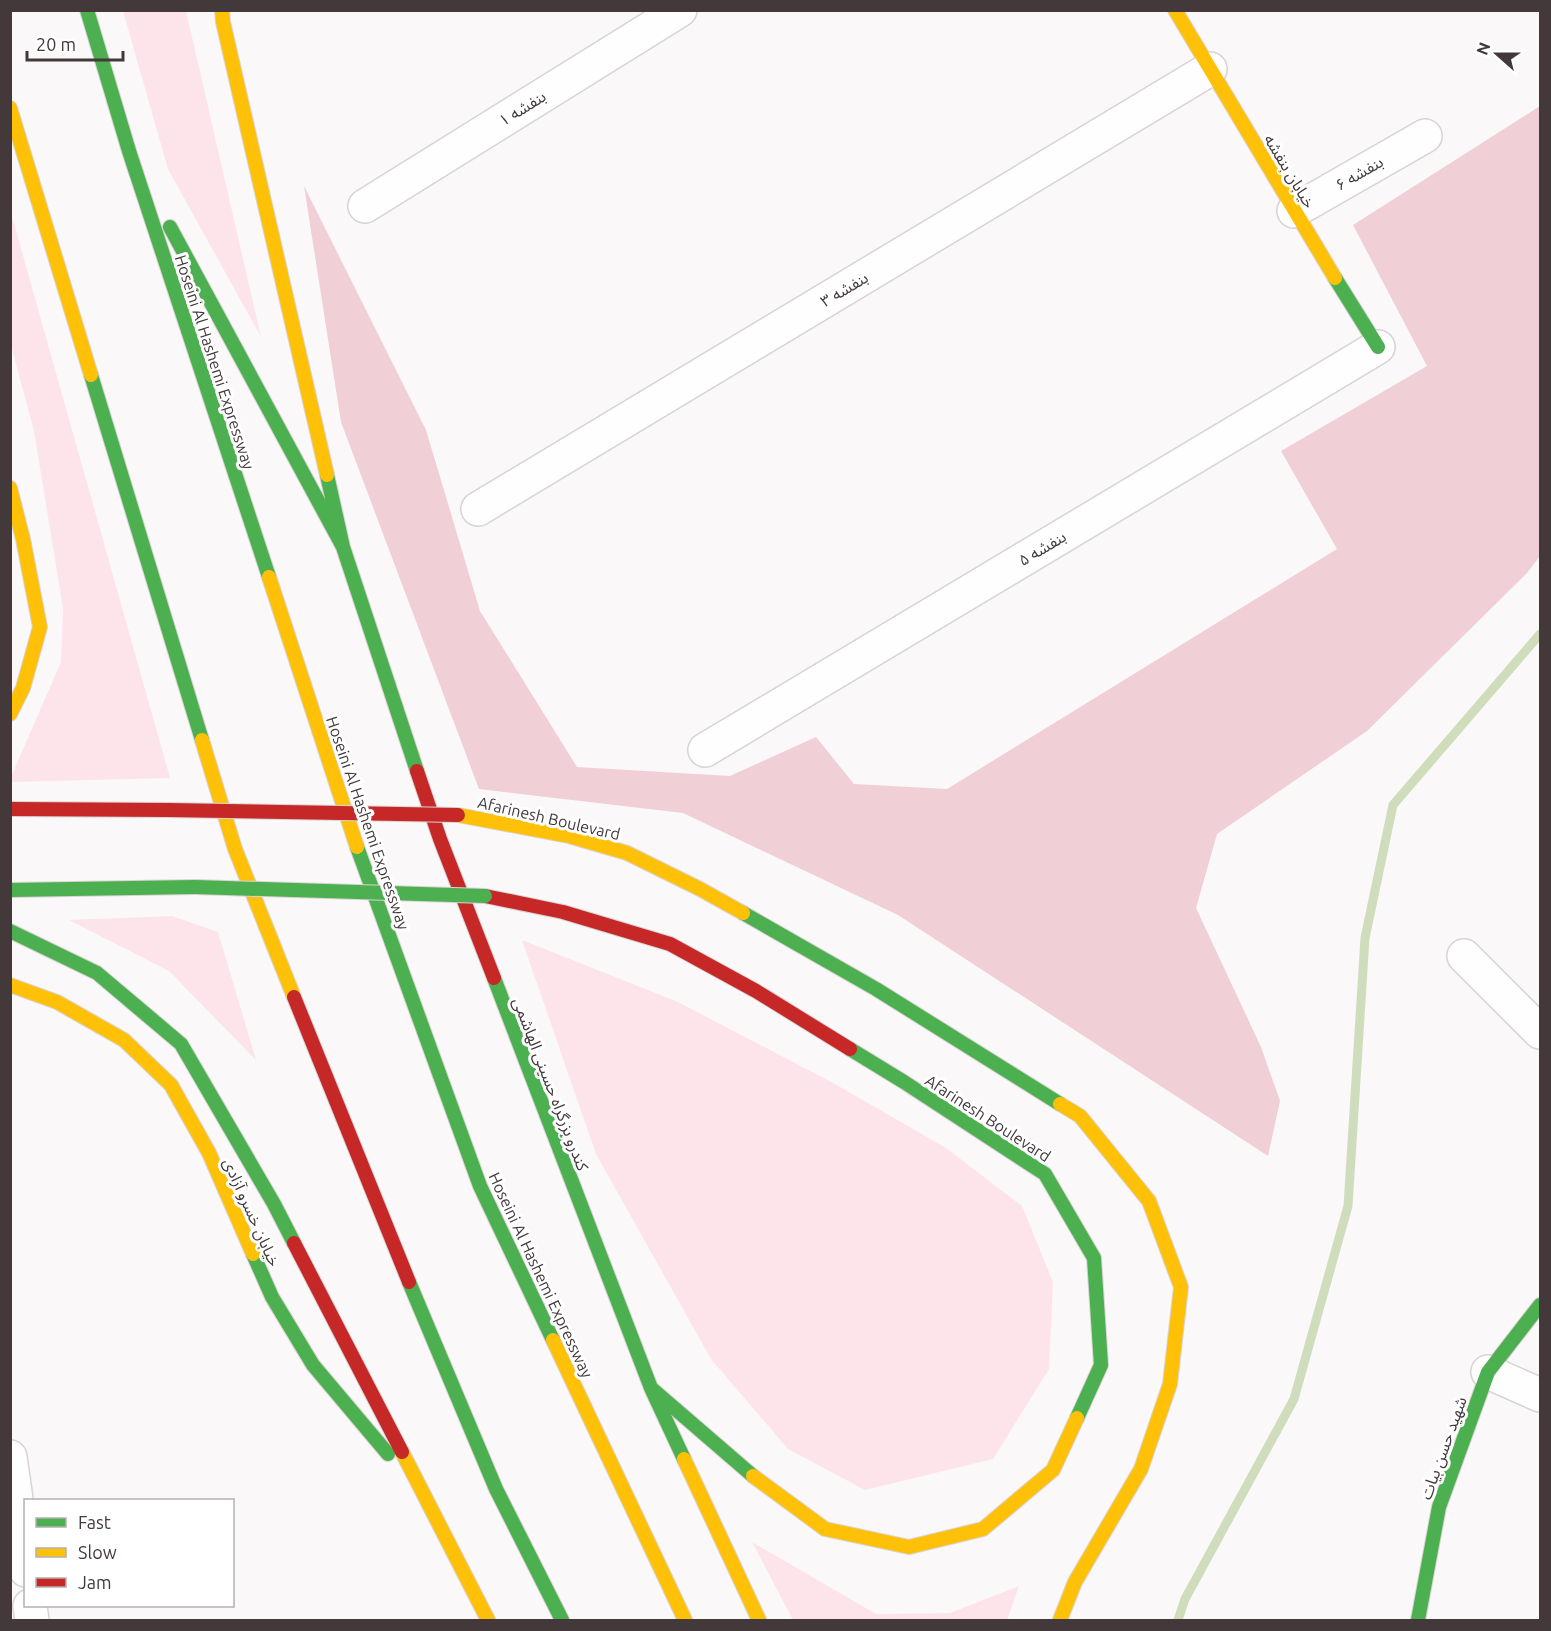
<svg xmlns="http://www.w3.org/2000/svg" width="1551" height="1631" font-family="Ubuntu,'Noto Sans Arabic',sans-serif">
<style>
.green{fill:#fce4ea}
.forest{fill:#f0cfd7}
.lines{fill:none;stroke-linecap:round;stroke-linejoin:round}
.stream{stroke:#d0ddbc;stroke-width:9}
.street-casing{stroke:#d9d3d4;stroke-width:36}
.fast-casing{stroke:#d9d3d4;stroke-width:16}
.slow-casing{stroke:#d9d3d4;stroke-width:16}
.jam-casing{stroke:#d9d3d4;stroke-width:16}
.street{stroke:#fefefe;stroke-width:33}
.fast{stroke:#4caf50;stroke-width:14}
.slow{stroke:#ffc107;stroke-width:14}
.jam{stroke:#c62828;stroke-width:14}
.fast-bridge-casing{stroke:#d9d3d4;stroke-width:16;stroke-linecap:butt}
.jam-bridge-casing{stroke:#d9d3d4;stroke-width:16;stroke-linecap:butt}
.fast-bridge{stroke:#4caf50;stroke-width:14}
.jam-bridge{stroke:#c62828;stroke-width:14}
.labels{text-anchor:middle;stroke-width:6;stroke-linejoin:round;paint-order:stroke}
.street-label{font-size:16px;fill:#43393b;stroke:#fff}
</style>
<rect width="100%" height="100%" fill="#fbf8f9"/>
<path class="green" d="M 123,11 L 186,11 L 261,337 L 168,169 Z
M 10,213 L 11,213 L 170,778 L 11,782 L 11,777 L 61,662 L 63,608 L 34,431 L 11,345 Z
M 172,916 L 218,932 L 256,1060 L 169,971 L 69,920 Z
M 522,940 L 678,1002 L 835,1084 L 946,1148 L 1022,1206 L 1053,1282 L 1049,1369 L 993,1459 L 865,1490 L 788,1449 L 711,1359 L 596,1154 Z
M 752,1542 L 876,1614 L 950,1613 L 1019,1586 L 1007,1620 L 793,1620 Z"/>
<path class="forest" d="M 1540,106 L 1540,556 L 1527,573 L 1367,731 L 1217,834 L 1196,908 L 1261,1047 L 1280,1101 L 1268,1156 L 898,915 L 683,813 L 479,789 L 341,422 L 304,186 L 426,430 L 480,611 L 577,767 L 730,776 L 816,737 L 854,784 L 947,789 L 1337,549 L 1281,451 L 1427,366 L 1353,225 Z"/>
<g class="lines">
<path class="stream" d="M 1178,1620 L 1185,1599 L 1294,1399 L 1348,1206 L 1365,938 L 1393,805 L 1540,634"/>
<g class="street-casing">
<path id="street" d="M 365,206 L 680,10
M 1294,211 L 1425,136
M 478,509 L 1210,69
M 705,750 L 1378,347
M 1464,956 L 1540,1032
M 1488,1372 L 1540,1395
M 10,1457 L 26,1570
M 30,1606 L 32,1620"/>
</g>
<g class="fast-casing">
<path id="fast" d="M 87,10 L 129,151 L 269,577
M 170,227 L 343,547
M 1335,278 L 1378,347
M 91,375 L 202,740
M 327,475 L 343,547 L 417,771
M 357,847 L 480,1186 L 553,1340
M 10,890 L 195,887
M 743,913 L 876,989 L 1060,1104
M 10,931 L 97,973 L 181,1044 L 274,1204 L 294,1243
M 494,978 L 651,1388 L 684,1459
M 850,1049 L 904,1082 L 1045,1174 L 1094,1258 L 1101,1365 L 1077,1418
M 253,1254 L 272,1297 L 313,1365 L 388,1454
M 409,1282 L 496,1489 L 562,1620
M 651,1388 L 753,1476
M 1418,1620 L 1439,1507 L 1488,1372 L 1540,1305"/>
</g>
<g class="slow-casing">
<path id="slow" d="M 222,10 L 223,22 L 327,475
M 1175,10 L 1335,278
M 10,108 L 91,375
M 10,488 L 23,539 L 40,627 L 23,688 L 10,714
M 269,577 L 357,847
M 202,740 L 235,849 L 294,997
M 458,815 L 569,836 L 627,853 L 700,889 L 743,913
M 10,985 L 57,1002 L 124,1040 L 171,1085 L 209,1153 L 253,1254
M 553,1340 L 685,1620
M 402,1452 L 488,1620
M 684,1459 L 759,1620
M 753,1476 L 825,1529 L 909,1547 L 983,1529 L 1053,1470 L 1077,1418
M 1060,1620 L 1075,1582 L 1141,1469 L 1170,1384 L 1181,1287 L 1149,1201 L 1080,1116 L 1060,1104"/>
</g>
<g class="jam-casing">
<path id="jam" d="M 417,771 L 440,839 L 494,978
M 10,809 L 168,810
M 485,896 L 563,912 L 670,944 L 756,991 L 850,1049
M 294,997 L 409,1282
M 294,1243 L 402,1452"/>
</g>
<use href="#street" class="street"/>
<use href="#fast" class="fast"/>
<use href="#slow" class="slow"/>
<use href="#jam" class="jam"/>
<g class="fast-bridge-casing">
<path id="fast-bridge" d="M 195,887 L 485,896"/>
</g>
<g class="jam-bridge-casing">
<path id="jam-bridge" d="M 168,810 L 458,815"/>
</g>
<use href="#fast-bridge" class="fast-bridge"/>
<use href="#jam-bridge" class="jam-bridge"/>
</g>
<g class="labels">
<g class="street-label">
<text transform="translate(522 108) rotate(-32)" y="6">بنفشه ۱</text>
<text transform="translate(1290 171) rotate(59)" y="6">خیابان بنفشه</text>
<text transform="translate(1359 173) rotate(-30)" y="6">بنفشه ۶</text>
<text transform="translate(844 289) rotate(-31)" y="6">بنفشه ۳</text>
<text transform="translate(215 362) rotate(72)" y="6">Hoseini Al Hashemi Expressway</text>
<text transform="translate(1042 548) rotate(-31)" y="6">بنفشه ۵</text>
<text transform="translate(549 818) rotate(13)" y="6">Afarinesh Boulevard</text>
<text transform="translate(368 823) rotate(71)" y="6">Hoseini Al Hashemi Expressway</text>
<text transform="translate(551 1084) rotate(69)" y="6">کندرو بزرگراه حسینی الهاشمی</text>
<text transform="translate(988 1118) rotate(33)" y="6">Afarinesh Boulevard</text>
<text transform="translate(252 1212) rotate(66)" y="6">خیابان خسرو آزادی</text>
<text transform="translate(541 1275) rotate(65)" y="6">Hoseini Al Hashemi Expressway</text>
<text transform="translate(1443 1448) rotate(-70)" y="6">شهید حسن بیات</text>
</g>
</g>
<rect width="1551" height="1631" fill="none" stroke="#43393b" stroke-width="24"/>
<rect x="24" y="1499" width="210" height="108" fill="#ffffff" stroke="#b4b0b1" stroke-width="1.5"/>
<rect x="36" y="1518" width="30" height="9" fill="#4caf50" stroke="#b4b0b1" stroke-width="1.5"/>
<text x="78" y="1529" font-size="18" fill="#43393b">Fast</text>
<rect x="36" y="1548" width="30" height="9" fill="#ffc107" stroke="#b4b0b1" stroke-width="1.5"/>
<text x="78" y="1559" font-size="18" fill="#43393b">Slow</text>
<rect x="36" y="1578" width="30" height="9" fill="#c62828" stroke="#b4b0b1" stroke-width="1.5"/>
<text x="78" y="1589" font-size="18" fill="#43393b">Jam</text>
<g transform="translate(1497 54) rotate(291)" stroke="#ffffff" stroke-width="4.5" paint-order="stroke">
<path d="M0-4.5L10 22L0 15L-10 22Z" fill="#43393b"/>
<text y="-9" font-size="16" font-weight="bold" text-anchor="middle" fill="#43393b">N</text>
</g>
<path d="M27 51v9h96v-9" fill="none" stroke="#43393b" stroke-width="3"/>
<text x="36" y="51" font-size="18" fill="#43393b" stroke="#ffffff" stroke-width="4.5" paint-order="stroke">20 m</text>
</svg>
